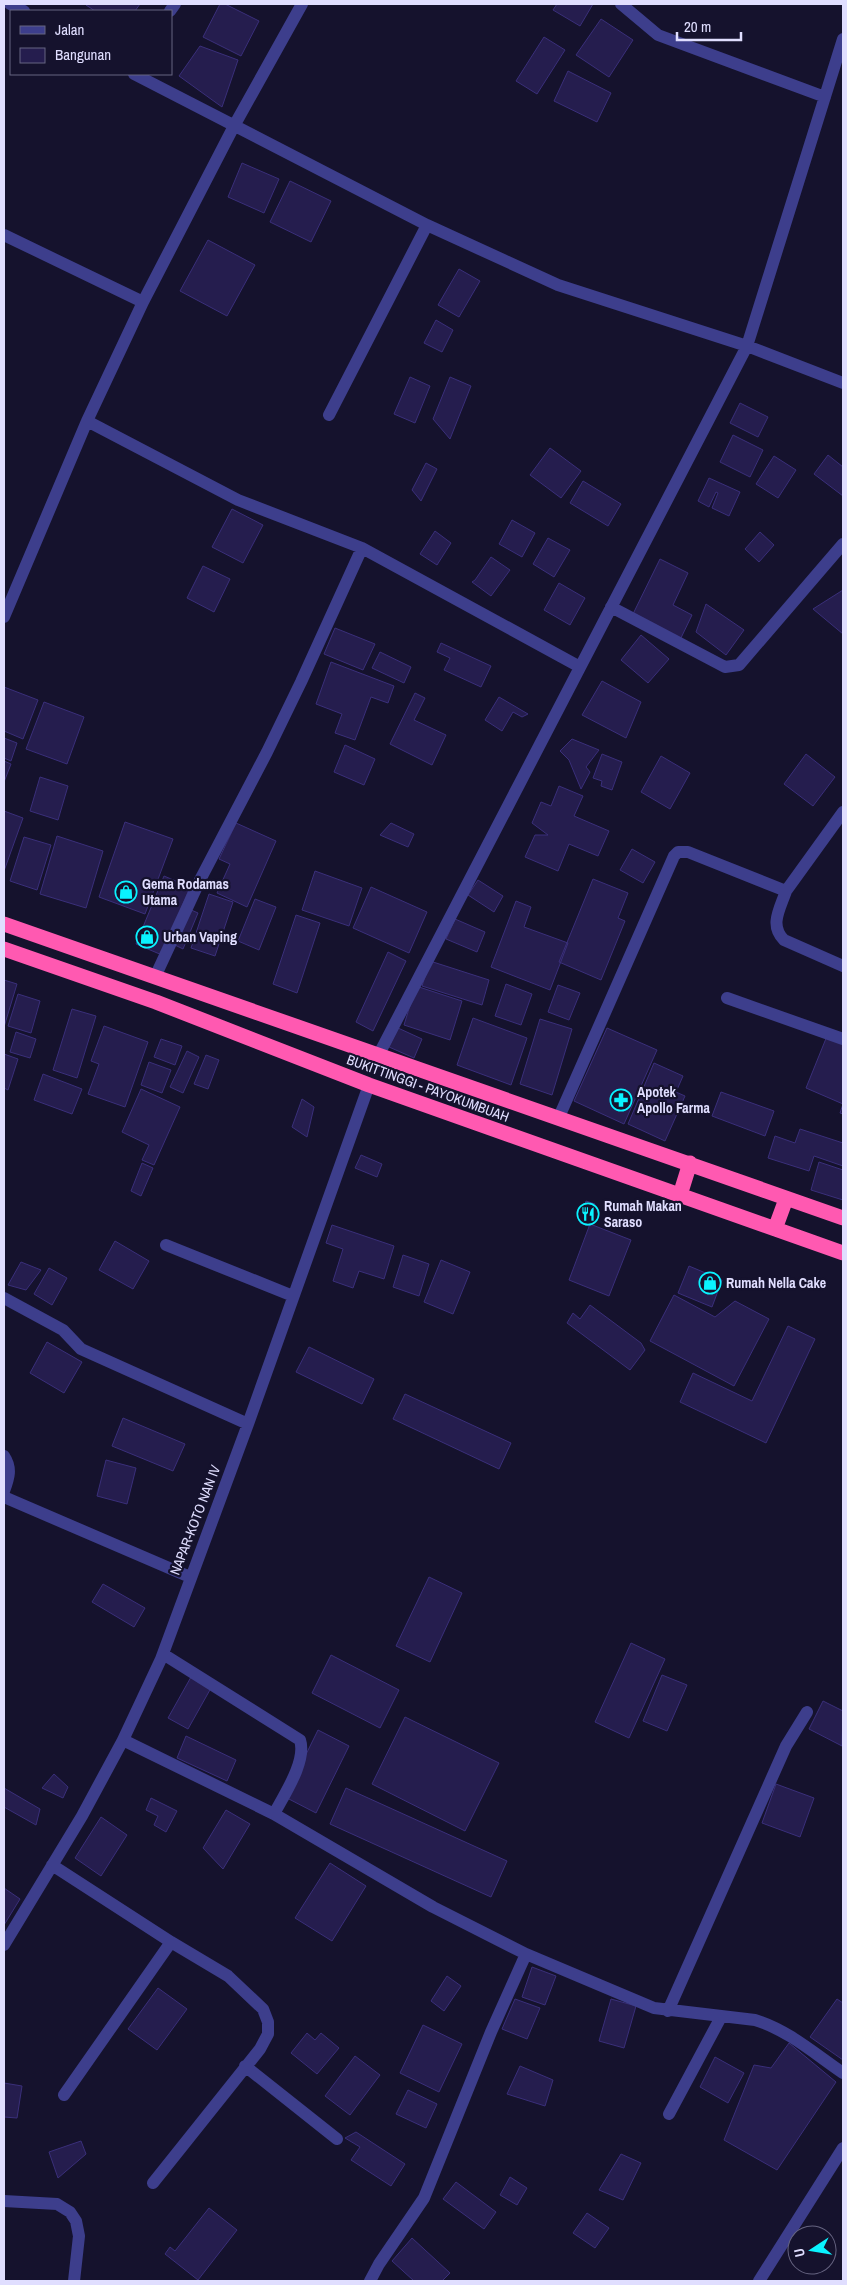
<svg xmlns="http://www.w3.org/2000/svg" width="847" height="2285" font-family="'Archivo Narrow',sans-serif">
<style>
.building{fill:#251d4e;stroke:#3a2f7a}
.lines{fill:none;stroke-linecap:round;stroke-linejoin:round}
.minor{stroke:#3d3e8c;stroke-width:12}
.highway{stroke:#ff59b1;stroke-width:15}
.labels{text-anchor:middle;stroke-width:4.5;stroke-linejoin:round;paint-order:stroke}
.poi-label{font-size:14px;font-weight:bold;fill:#e0deff;stroke:#15122d;text-anchor:start}
.street-label{font-size:14px;fill:#e0deff;stroke:#15122d}
</style>
<rect width="100%" height="100%" fill="#15122d"/>
<path class="building" d="M 87,4 L 140,4 L 135,11 L 95,11 L 86,5 Z
M 220,4 L 225,4 L 259,21 L 241,56 L 203,37 Z
M 557,4 L 593,4 L 580,26 L 553,10 Z
M 601,19 L 633,40 L 609,77 L 576,55 Z
M 544,37 L 565,50 L 537,94 L 516,81 Z
M 200,46 L 238,60 L 222,107 L 179,76 Z
M 568,71 L 611,93 L 597,122 L 554,101 Z
M 242,163 L 279,179 L 264,213 L 228,197 Z
M 290,181 L 331,201 L 311,242 L 270,222 Z
M 208,240 L 255,265 L 227,316 L 180,291 Z
M 459,269 L 480,281 L 459,317 L 438,305 Z
M 436,320 L 453,330 L 442,352 L 424,343 Z
M 410,377 L 430,386 L 415,423 L 394,414 Z
M 450,377 L 471,386 L 450,439 L 433,419 Z
M 740,403 L 768,417 L 758,437 L 730,423 Z
M 733,435 L 763,450 L 750,477 L 720,462 Z
M 550,448 L 581,471 L 561,498 L 530,475 Z
M 828,455 L 843,467 L 843,496 L 814,474 Z
M 774,456 L 796,470 L 778,498 L 756,484 Z
M 426,463 L 437,469 L 421,501 L 412,490 Z
M 709,478 L 740,492 L 729,516 L 712,508 L 718,493 L 716,492 L 709,507 L 698,501 Z
M 583,481 L 621,504 L 608,526 L 570,503 Z
M 232,509 L 263,525 L 243,563 L 212,547 Z
M 512,520 L 535,533 L 522,557 L 499,544 Z
M 435,531 L 451,543 L 437,565 L 420,554 Z
M 760,532 L 774,545 L 759,562 L 745,549 Z
M 548,538 L 570,550 L 554,577 L 533,564 Z
M 491,557 L 510,570 L 491,596 L 472,582 L 475,580 Z
M 660,559 L 688,573 L 673,605 L 692,615 L 679,642 L 631,618 Z
M 203,566 L 230,579 L 214,612 L 187,598 Z
M 559,583 L 585,598 L 570,625 L 544,610 Z
M 843,590 L 843,634 L 813,609 Z
M 706,604 L 744,630 L 726,655 L 696,632 Z
M 335,628 L 375,644 L 363,670 L 324,654 Z
M 641,635 L 669,659 L 648,683 L 621,660 Z
M 441,643 L 491,666 L 481,687 L 444,670 L 450,658 L 437,652 Z
M 380,652 L 411,667 L 404,683 L 372,668 Z
M 331,662 L 394,686 L 388,703 L 371,697 L 355,740 L 335,733 L 342,714 L 316,704 Z
M 602,681 L 641,702 L 626,738 L 582,715 Z
M 4,687 L 38,700 L 23,739 L 4,731 Z
M 415,693 L 425,698 L 414,720 L 446,735 L 432,765 L 390,744 Z
M 499,697 L 528,714 L 522,717 L 513,712 L 502,731 L 485,720 Z
M 44,702 L 84,717 L 67,764 L 26,749 Z
M 4,738 L 17,743 L 11,761 L 4,758 Z
M 572,739 L 599,750 L 586,767 L 590,772 L 581,789 L 569,760 L 560,751 Z
M 345,745 L 375,759 L 364,785 L 334,772 Z
M 602,754 L 622,762 L 612,790 L 601,786 L 602,781 L 593,778 Z
M 806,754 L 835,777 L 813,806 L 784,784 Z
M 661,756 L 690,773 L 670,809 L 641,792 Z
M 4,761 L 11,764 L 4,782 Z
M 40,777 L 68,786 L 58,820 L 30,811 Z
M 559,786 L 583,796 L 574,816 L 609,831 L 598,856 L 569,844 L 558,871 L 525,857 L 535,835 L 548,835 L 532,823 L 541,802 L 551,806 Z
M 4,811 L 23,818 L 4,871 Z
M 125,822 L 173,839 L 145,914 L 99,897 Z
M 236,823 L 276,841 L 247,907 L 217,893 L 230,864 L 219,859 Z
M 391,823 L 414,834 L 408,847 L 380,835 Z
M 57,836 L 103,851 L 86,908 L 40,894 Z
M 24,837 L 51,845 L 37,890 L 10,881 Z
M 632,849 L 655,862 L 643,883 L 620,870 Z
M 315,871 L 362,888 L 349,926 L 302,910 Z
M 164,876 L 190,887 L 162,955 L 136,944 Z
M 593,879 L 628,893 L 618,918 L 625,921 L 601,980 L 559,962 Z
M 478,880 L 503,896 L 494,912 L 468,895 Z
M 371,887 L 427,912 L 409,953 L 353,928 Z
M 209,894 L 233,902 L 215,956 L 191,948 Z
M 255,899 L 276,907 L 259,950 L 238,941 Z
M 516,901 L 531,907 L 524,927 L 568,943 L 550,990 L 491,967 Z
M 189,909 L 198,913 L 183,949 L 173,944 Z
M 296,915 L 320,923 L 297,993 L 273,984 Z
M 455,919 L 485,932 L 477,952 L 446,939 Z
M 388,952 L 406,961 L 373,1031 L 356,1022 Z
M 430,961 L 489,980 L 482,1005 L 422,986 Z
M 4,980 L 17,984 L 4,1027 Z
M 506,984 L 532,994 L 521,1025 L 495,1016 Z
M 558,985 L 580,993 L 569,1020 L 548,1012 Z
M 416,986 L 462,1001 L 450,1040 L 404,1025 Z
M 18,994 L 40,1001 L 31,1033 L 8,1026 Z
M 72,1009 L 96,1016 L 77,1078 L 53,1070 Z
M 473,1018 L 527,1038 L 511,1085 L 457,1065 Z
M 540,1019 L 572,1029 L 552,1095 L 520,1084 Z
M 104,1026 L 148,1042 L 125,1107 L 88,1094 L 99,1064 L 91,1061 Z
M 398,1028 L 422,1039 L 414,1058 L 389,1047 Z
M 607,1028 L 657,1050 L 624,1124 L 574,1101 Z
M 16,1032 L 36,1039 L 30,1058 L 10,1052 Z
M 827,1036 L 843,1043 L 843,1114 L 840,1113 L 843,1104 L 806,1088 Z
M 161,1039 L 182,1046 L 175,1065 L 154,1057 Z
M 187,1051 L 199,1057 L 183,1093 L 170,1087 Z
M 4,1054 L 18,1059 L 8,1090 L 4,1088 Z
M 206,1055 L 219,1060 L 208,1089 L 194,1084 Z
M 149,1062 L 171,1070 L 162,1093 L 141,1085 Z
M 654,1063 L 683,1076 L 676,1092 L 685,1096 L 665,1141 L 628,1124 Z
M 43,1074 L 82,1089 L 72,1114 L 34,1100 Z
M 141,1089 L 180,1107 L 154,1165 L 142,1160 L 149,1145 L 122,1132 Z
M 721,1092 L 774,1111 L 765,1136 L 712,1116 Z
M 302,1099 L 314,1107 L 307,1137 L 292,1127 Z
M 800,1129 L 843,1143 L 843,1166 L 814,1156 L 809,1171 L 768,1158 L 775,1136 L 795,1143 Z
M 361,1155 L 382,1164 L 377,1177 L 355,1168 Z
M 819,1162 L 843,1170 L 843,1200 L 811,1190 Z
M 142,1163 L 153,1168 L 141,1196 L 131,1191 Z
M 586,1201 L 595,1204 L 589,1226 L 580,1223 Z
M 590,1224 L 631,1240 L 609,1296 L 569,1280 Z
M 332,1225 L 394,1246 L 384,1279 L 359,1271 L 353,1288 L 333,1281 L 343,1249 L 326,1243 Z
M 115,1241 L 149,1261 L 133,1289 L 99,1270 Z
M 403,1255 L 429,1264 L 419,1296 L 393,1287 Z
M 441,1260 L 470,1272 L 453,1314 L 424,1302 Z
M 21,1262 L 41,1270 L 26,1290 L 8,1285 Z
M 689,1266 L 722,1280 L 712,1307 L 678,1293 Z
M 49,1268 L 67,1278 L 52,1305 L 34,1294 Z
M 674,1295 L 715,1317 L 735,1301 L 769,1319 L 734,1386 L 650,1341 Z
M 590,1305 L 641,1343 L 645,1350 L 630,1370 L 567,1323 L 573,1313 L 580,1319 Z
M 788,1326 L 815,1339 L 766,1443 L 680,1402 L 693,1373 L 752,1401 Z
M 47,1342 L 82,1362 L 64,1393 L 30,1373 Z
M 309,1347 L 374,1379 L 362,1404 L 296,1372 Z
M 405,1394 L 511,1443 L 499,1469 L 393,1419 Z
M 123,1418 L 185,1444 L 173,1471 L 112,1446 Z
M 106,1460 L 136,1468 L 127,1504 L 97,1496 Z
M 429,1577 L 462,1593 L 430,1662 L 396,1646 Z
M 103,1584 L 145,1608 L 134,1627 L 92,1602 Z
M 631,1643 L 665,1659 L 629,1738 L 595,1722 Z
M 331,1655 L 399,1690 L 380,1728 L 312,1693 Z
M 662,1675 L 687,1685 L 667,1731 L 643,1721 Z
M 191,1677 L 211,1688 L 188,1729 L 168,1718 Z
M 823,1701 L 843,1711 L 842,1746 L 809,1729 Z
M 405,1717 L 499,1763 L 465,1831 L 372,1784 Z
M 318,1730 L 349,1746 L 316,1813 L 285,1797 Z
M 186,1736 L 236,1760 L 227,1781 L 177,1758 Z
M 54,1774 L 68,1787 L 63,1798 L 42,1788 Z
M 776,1784 L 814,1798 L 800,1837 L 762,1823 Z
M 4,1788 L 40,1809 L 36,1825 L 4,1807 Z
M 346,1788 L 507,1861 L 491,1897 L 330,1824 Z
M 151,1798 L 177,1811 L 166,1832 L 154,1825 L 158,1816 L 146,1810 Z
M 226,1810 L 250,1824 L 223,1869 L 203,1848 Z
M 101,1817 L 127,1835 L 101,1876 L 75,1858 Z
M 330,1863 L 366,1886 L 332,1941 L 295,1918 Z
M 4,1888 L 20,1899 L 4,1925 Z
M 532,1967 L 556,1976 L 545,2005 L 522,1997 Z
M 447,1976 L 461,1986 L 444,2011 L 431,2001 Z
M 158,1988 L 187,2009 L 157,2050 L 128,2029 Z
M 515,1999 L 540,2008 L 527,2039 L 502,2029 Z
M 611,1999 L 636,2006 L 624,2048 L 599,2041 Z
M 837,1999 L 843,2003 L 843,2060 L 810,2037 Z
M 423,2025 L 462,2044 L 439,2092 L 400,2073 Z
M 307,2033 L 315,2040 L 321,2033 L 339,2048 L 317,2074 L 291,2053 Z
M 789,2043 L 836,2082 L 777,2170 L 724,2140 L 754,2065 L 771,2068 Z
M 355,2056 L 380,2075 L 350,2115 L 325,2096 Z
M 715,2057 L 744,2073 L 728,2103 L 700,2087 Z
M 520,2066 L 553,2080 L 545,2106 L 507,2094 Z
M 4,2083 L 22,2086 L 17,2118 L 4,2117 Z
M 408,2090 L 437,2104 L 426,2128 L 396,2114 Z
M 356,2132 L 405,2164 L 391,2186 L 351,2160 L 360,2147 L 345,2138 Z
M 81,2141 L 86,2154 L 58,2178 L 49,2152 Z
M 621,2154 L 641,2163 L 623,2200 L 599,2190 Z
M 510,2177 L 527,2188 L 517,2205 L 500,2195 Z
M 456,2182 L 496,2212 L 484,2229 L 443,2199 Z
M 209,2208 L 237,2230 L 198,2280 L 165,2254 L 170,2247 L 175,2251 Z
M 587,2213 L 609,2228 L 595,2248 L 573,2233 Z
M 412,2238 L 450,2273 L 442,2281 L 414,2281 L 392,2261 Z"/>
<g class="lines">
<path class="minor" d="M 10,4 L 24,11
M 621,4 L 658,35 L 825,97
M 170,11 L 175,4
M 134,74 L 427,225 L 558,285 L 747,346 L 843,383
M 4,235 L 143,302
M 329,415 L 427,225
M 87,421 L 238,500 L 362,548 L 580,667
M 611,607 L 725,667 L 739,665 L 843,544
M 4,617 L 87,421 L 143,302 L 234,126 L 302,4
M 786,891 C 780,909 769,925 784,940 L 843,966
M 155,977 L 200,880 L 267,752 L 301,682 L 362,548
M 727,998 L 843,1039
M 378,1056 L 747,346 L 843,39
M 559,1117 L 674,856 L 678,852 L 688,852 L 786,891 L 843,812
M 166,1245 L 293,1296
M 4,1298 L 63,1330 L 81,1349 L 248,1424
M 4,1456 C 12,1468 9,1478 4,1491
M 4,1497 L 190,1577
M 163,1654 L 300,1740 C 307,1761 284,1795 274,1814
M 123,1740 L 274,1814 L 433,1907 L 526,1954 L 654,2008 L 755,2020 C 788,2030 815,2054 843,2073
M 52,1865 L 171,1942 L 228,1976 L 263,2009 L 268,2022 L 268,2034 L 260,2049 L 153,2183
M 4,1945 L 82,1816 L 123,1740 L 161,1659 L 248,1424 L 369,1085
M 668,2011 L 786,1746 L 807,1712
M 245,2066 L 337,2139
M 64,2095 L 171,1942
M 669,2114 L 721,2017
M 4,2201 L 57,2204 L 70,2212 L 76,2221 L 79,2236 L 74,2281
M 370,2281 L 379,2264 L 424,2198 L 491,2032 L 526,1954
M 759,2281 L 843,2148"/>
<path class="highway" d="M 4,924 L 843,1218
M 4,949 L 156,1002 L 369,1085 L 843,1253
M 680,1195 L 690,1163
M 775,1229 L 786,1199"/>
</g>
<defs>
<g id="shop-ring" transform="scale(1.125)"><circle r="9.5" fill="#15122d" stroke="#0af3ff" stroke-width="1.5"/><path d="M-5-2.5h2.3a2.7 3.5 0 0 1 5.4 0H5L5.5 6h-11ZM-1.5-2.5h3a1.5 2.3 0 0 0-3 0Z" fill="#0af3ff"/></g>
<g id="pharmacy-ring" transform="scale(1.125)"><circle r="9.5" fill="#15122d" stroke="#0af3ff" stroke-width="1.5"/><path d="M-2-6h4v4h4v4h-4v4h-4v-4h-4v-4h4Z" fill="#0af3ff"/></g>
<g id="restaurant-ring" transform="scale(1.125)"><circle r="9.5" fill="#15122d" stroke="#0af3ff" stroke-width="1.5"/><path d="M-5-6h1v4h1v-4h1v4h1v-4h1v5L-1.5 .5V6h-2V.5L-5-1ZM5-6V6H3V1.5H1.5Q1.5-4 5-6Z" fill="#0af3ff"/></g>
</defs>
<g fill-rule="evenodd">
<use href="#shop-ring" x="126" y="892"/>
<use href="#shop-ring" x="147" y="937"/>
<use href="#pharmacy-ring" x="621" y="1100"/>
<use href="#restaurant-ring" x="588" y="1214"/>
<use href="#shop-ring" x="710" y="1283"/>
</g>
<g class="labels">
<g class="poi-label">
<text x="142" y="889">Gema Rodamas<tspan x="142" dy="16">Utama</tspan></text>
<text x="163" y="942">Urban Vaping</text>
<text x="637" y="1097">Apotek<tspan x="637" dy="16">Apollo Farma</tspan></text>
<text x="604" y="1211">Rumah Makan<tspan x="604" dy="16">Saraso</tspan></text>
<text x="726" y="1288">Rumah Nella Cake</text>
</g>
<g class="street-label">
<text transform="translate(428 1088) rotate(20)" y="5">BUKITTINGGI - PAYOKUMBUAH</text>
<text transform="translate(195 1520) rotate(-69)" y="5">NAPAR-KOTO NAN IV</text>
</g>
</g>
<rect width="847" height="2285" fill="none" stroke="#e0deff" stroke-width="10"/>
<rect x="10" y="10" width="162" height="65" fill="#15122d" stroke="#666481"/>
<rect x="20" y="26" width="25" height="8" fill="#3d3e8c" stroke="#666481"/>
<text x="55" y="35" font-size="15" fill="#e0deff">Jalan</text>
<rect x="20" y="48" width="25" height="15" fill="#251d4e" stroke="#666481"/>
<text x="55" y="60" font-size="15" fill="#e0deff">Bangunan</text>
<g transform="translate(812 2250) rotate(258)"><circle r="24" fill="#15122d" stroke="#666481"/>
<path d="M0-4L9 19L0 12L-9 19Z" fill="#0af3ff"/>
<text y="-8" font-size="14" font-weight="bold" text-anchor="middle" fill="#e0deff">U</text>
</g>
<path d="M677 32v8h64v-8" fill="none" stroke="#e0deff" stroke-width="2.5"/>
<text x="684" y="32" font-size="15" fill="#e0deff" stroke="#15122d" stroke-width="4" paint-order="stroke">20 m</text>
</svg>
